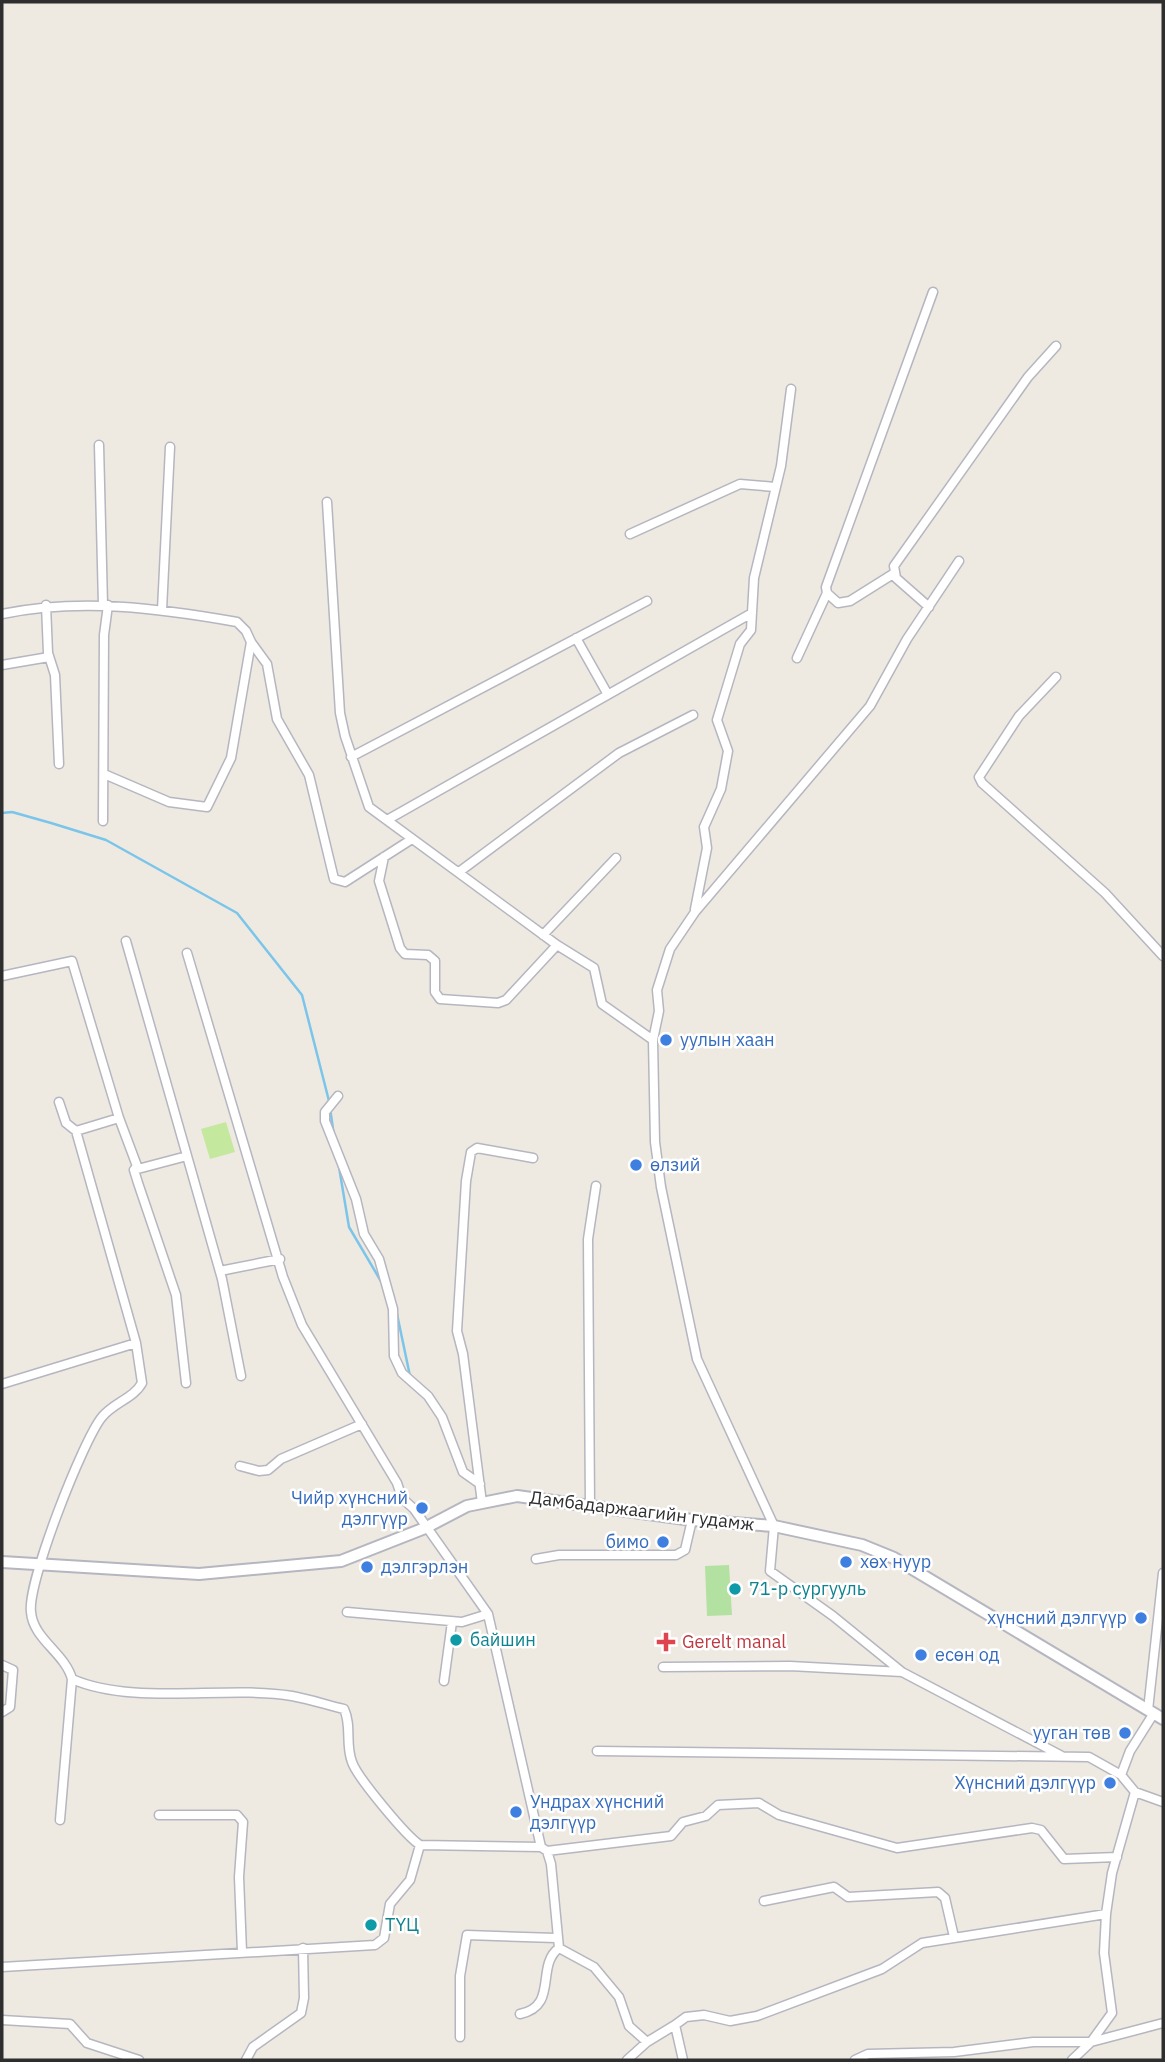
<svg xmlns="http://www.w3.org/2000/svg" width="1165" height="2062" font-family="'IBM Plex Sans',sans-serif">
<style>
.green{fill:#b3e1a1}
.pitch{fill:#c4e89e}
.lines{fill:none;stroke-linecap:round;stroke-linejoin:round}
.stream{stroke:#7bc5ea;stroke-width:2.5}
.minor-casing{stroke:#b5b6c0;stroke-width:11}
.secondary-casing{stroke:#b5b6c0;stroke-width:14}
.minor{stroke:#fff;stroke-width:8}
.secondary{stroke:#fff;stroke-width:10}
.shop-dot{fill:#3f7fe0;stroke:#fff;stroke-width:2.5}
.culture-dot{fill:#0f9aa8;stroke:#fff;stroke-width:2.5}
.health-dot{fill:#e0444e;stroke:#fff;stroke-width:2.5}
.labels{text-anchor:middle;stroke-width:5;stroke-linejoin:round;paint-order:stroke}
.shop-label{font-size:18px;fill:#366cbe;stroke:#fff;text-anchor:start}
.street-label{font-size:18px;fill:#2e2e2e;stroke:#fff}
.culture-label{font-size:18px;fill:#0d838f;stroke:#fff;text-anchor:start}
.health-label{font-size:18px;fill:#be3a42;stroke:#fff;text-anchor:start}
</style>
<rect width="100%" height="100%" fill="#eeeae1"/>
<path class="green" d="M 729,1565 L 732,1615 L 707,1616 L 705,1566 Z"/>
<path class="pitch" d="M 226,1122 L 235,1152 L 210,1159 L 201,1129 Z"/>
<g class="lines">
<path class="stream" d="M 2,813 L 12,812 L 51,823 L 106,840 L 237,913 L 302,995 L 329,1101
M 330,1108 L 334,1136
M 339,1167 L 349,1227 L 382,1283
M 397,1314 L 410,1376"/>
<g class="minor-casing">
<path id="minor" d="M 99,445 L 103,605
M 327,502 L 340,713 L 345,736 L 369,807 L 557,945 L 594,968 L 602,1004 L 653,1040
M 630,534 L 740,484 L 775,487
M 893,574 L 850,601 L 838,603 L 827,593 L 826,587 L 933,292
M 46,605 L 48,653 L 55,675 L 59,764
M 929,607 L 896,578 L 894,566 L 1028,377 L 1056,346
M 162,610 L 170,447
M 2,614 C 81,598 158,608 237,622 L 246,631 L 251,642 L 267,664 L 277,719 L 309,775 L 334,879 L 345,882 L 412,839
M 576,638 L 607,693
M 797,658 L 827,593
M 2,665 L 49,657
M 1056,677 L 1019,716 L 979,777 L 982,783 L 1105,893 L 1163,956
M 351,757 L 647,601
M 104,774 L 169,802 L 207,807 L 231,758 L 251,642
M 387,820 L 752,613
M 103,821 L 104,635 L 108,605
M 384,857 L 379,881 L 400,948 L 405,954 L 428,955 L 435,961 L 435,992 L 440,999 L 498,1003 L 506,1000 L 557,945
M 459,872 L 619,753 L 693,715
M 695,909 L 707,848 L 704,827 L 721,789 L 728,751 L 717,720 L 740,644 L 751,630 L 754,578 L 781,466 L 791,389
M 543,935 L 616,858
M 126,941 L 222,1279 L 241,1376
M 187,953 L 283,1277 L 302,1325 L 397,1483 L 402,1498 L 414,1509 L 488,1614 L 541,1847
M 2,976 L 72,961 L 119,1118 L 137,1166 L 134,1170 L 138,1183 L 176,1295 L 186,1383
M 338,1096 L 325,1112 L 325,1121 L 356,1199 L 364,1234 L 379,1259 L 393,1309 L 394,1356 L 402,1373 L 428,1396 L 442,1417 L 463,1472 L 480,1484
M 59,1102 L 66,1123 L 76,1131 L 119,1118
M 134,1170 L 187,1156
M 220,1271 L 280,1259
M 2,1384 L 136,1343
M 240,1466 L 259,1471 L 268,1470 L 281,1459 L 362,1424
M 482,1503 L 463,1354 L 457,1331 L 466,1181 L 471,1152 L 477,1148 L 533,1158
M 590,1506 L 588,1239 L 596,1186
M 536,1559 L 559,1555 L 676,1555 L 685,1550 L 692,1520
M 347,1612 L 462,1622 L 488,1614
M 2,1665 L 13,1670 L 10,1707 L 2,1712
M 663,1667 L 790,1666 L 902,1672 L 1062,1756
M 902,1672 L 833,1616 L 770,1571 L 774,1526 L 697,1359 L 661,1187 L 655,1142 L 653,1040 L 659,1011 L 657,990 L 670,949 L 695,912 L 870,706 L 907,639 L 959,561
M 72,1679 C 133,1706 226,1685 292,1696 C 309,1699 327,1705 344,1709 C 352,1726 345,1744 352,1762 C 357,1777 406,1836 420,1845 L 541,1847 L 547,1851 L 671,1836 L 683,1822 L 706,1816 L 718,1805 L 759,1803 L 779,1815 L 897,1848 L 1032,1828 L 1041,1830 L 1064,1859 L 1117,1857
M 444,1681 L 452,1622
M 1148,1710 L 1163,1573
M 597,1751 L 1089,1757 L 1121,1775
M 1135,1792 L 1163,1802
M 159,1815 L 237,1815 L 243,1822 L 239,1877 L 242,1952
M 60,1820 L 72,1679 C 65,1653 33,1639 31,1612 C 27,1583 83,1440 102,1417 C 113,1403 134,1398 142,1383 L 136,1343 L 76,1131
M 547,1851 L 551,1864 L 559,1948 L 594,1967 L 619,1997 L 629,2026 L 647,2042 L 675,2025 L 683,2060
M 764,1901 L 834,1887 L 848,1897 L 938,1892 L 945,1898 L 954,1937
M 2,1967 L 375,1945 L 384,1938 L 390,1904 L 410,1880 L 420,1845
M 520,2014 C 559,2006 535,1966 559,1948
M 2,2020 L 70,2024 L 87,2043 L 139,2060
M 675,2025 L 686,2017 L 704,2015 L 730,2021 L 757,2016 L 882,1969 L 922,1943 L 1106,1914 L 1112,1873 L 1135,1792 L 1121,1775 L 1130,1751 L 1154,1713
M 460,2037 L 460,1976 L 467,1935 L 556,1938
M 246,2060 L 253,2047 L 301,2013 L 304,1998 L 303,1948
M 627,2060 L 647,2042
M 855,2060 L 868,2054 L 954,2052 L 1033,2042 L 1091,2042 L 1163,2023
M 1072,2060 L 1091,2042 L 1112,2013 L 1104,1953 L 1106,1914"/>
</g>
<g class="secondary-casing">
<path id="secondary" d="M 2,1562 L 199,1574 L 341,1561 L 425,1528 L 467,1506 L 517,1496 L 692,1520 L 774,1526 L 862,1545 L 894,1558 L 1163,1719"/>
</g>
<use href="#minor" class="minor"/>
<use href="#secondary" class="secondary"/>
</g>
<g class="shop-dot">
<circle cx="666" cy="1040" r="7"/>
<circle cx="636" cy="1165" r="7"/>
<circle cx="422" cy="1508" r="7"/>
<circle cx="663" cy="1542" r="7"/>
<circle cx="846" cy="1562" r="7"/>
<circle cx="367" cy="1567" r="7"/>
<circle cx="1141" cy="1618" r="7"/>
<circle cx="921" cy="1655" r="7"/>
<circle cx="1125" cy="1733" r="7"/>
<circle cx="1110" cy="1783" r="7"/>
<circle cx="516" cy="1812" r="7"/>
</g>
<g class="culture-dot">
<circle cx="735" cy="1589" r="7"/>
<circle cx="456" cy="1640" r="7"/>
<circle cx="371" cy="1925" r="7"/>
</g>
<path class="health-dot" d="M662.5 1631.5h7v7h7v7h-7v7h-7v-7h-7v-7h7z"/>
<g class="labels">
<g class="shop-label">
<text x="680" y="1046">уулын хаан</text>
<text x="650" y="1171">өлзий</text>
<text x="408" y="1504" text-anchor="end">Чийр хүнсний<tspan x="408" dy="21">дэлгүүр</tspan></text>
<text x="649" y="1548" text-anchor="end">бимо</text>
<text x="860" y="1568">хөх нуур</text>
<text x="381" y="1573">дэлгэрлэн</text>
<text x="1127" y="1624" text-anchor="end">хүнсний дэлгүүр</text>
<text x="935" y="1661">есөн од</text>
<text x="1111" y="1739" text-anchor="end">ууган төв</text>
<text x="1096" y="1789" text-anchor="end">Хүнсний дэлгүүр</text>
<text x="530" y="1808">Ундрах хүнсний<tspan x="530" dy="21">дэлгүүр</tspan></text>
</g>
<g class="street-label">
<text transform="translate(642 1511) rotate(7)" y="6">Дамбадаржаагийн гудамж</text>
</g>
<g class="culture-label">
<text x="749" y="1595">71-р сургууль</text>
<text x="470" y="1646">байшин</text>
<text x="385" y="1931">ТҮЦ</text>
</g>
<g class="health-label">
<text x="682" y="1648">Gerelt manal</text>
</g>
</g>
<rect width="1165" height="2062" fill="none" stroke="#2e2e2e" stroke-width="7"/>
</svg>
